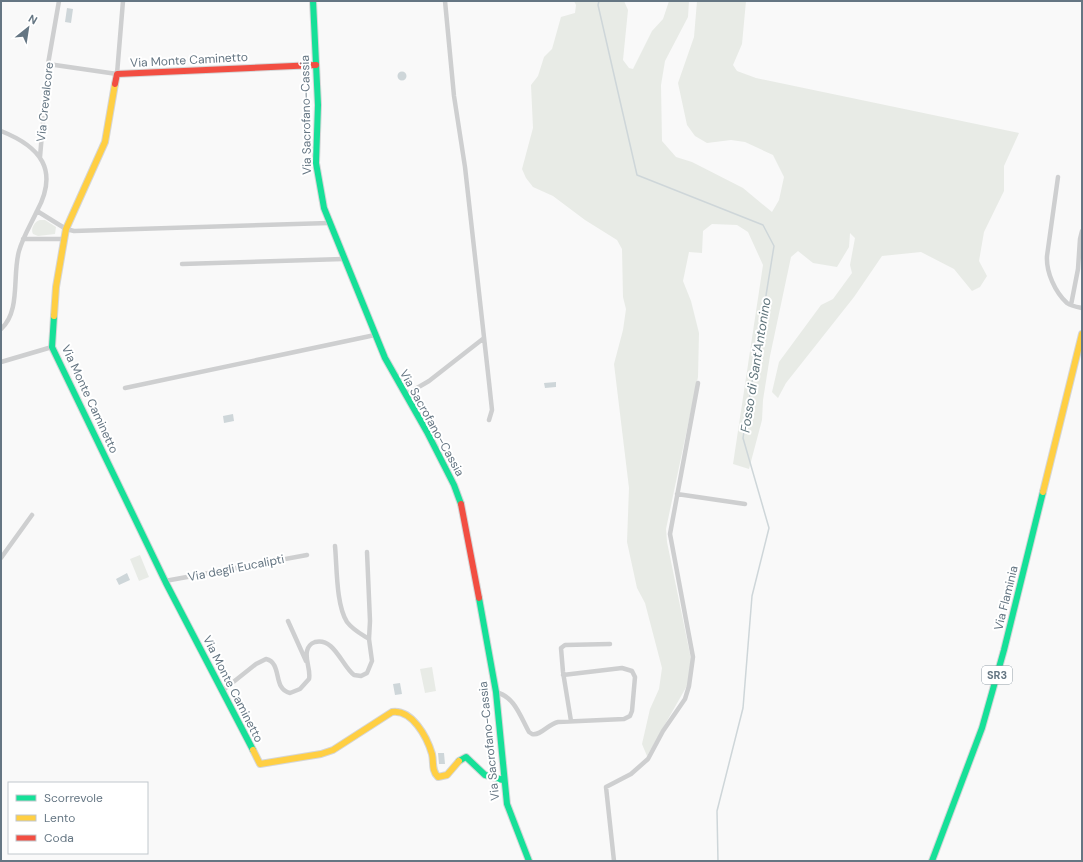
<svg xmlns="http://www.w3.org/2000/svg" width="1083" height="862" font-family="'DM Sans',sans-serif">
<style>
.green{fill:#e8ebe6}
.water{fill:#ced6d9}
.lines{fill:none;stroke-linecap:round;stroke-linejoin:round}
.stream{stroke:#ced6d9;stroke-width:1.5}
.fast-casing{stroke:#d5d6d7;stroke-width:8}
.slow-casing{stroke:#d5d6d7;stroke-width:8}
.jam-casing{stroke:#d5d6d7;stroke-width:8}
.street{stroke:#cecfd0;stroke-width:4.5}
.fast{stroke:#16e098;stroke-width:6}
.slow{stroke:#ffcf43;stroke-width:6}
.jam{stroke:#f24e42;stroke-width:6}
.labels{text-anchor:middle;stroke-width:4;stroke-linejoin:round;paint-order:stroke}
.shield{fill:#fff;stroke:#939fa8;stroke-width:1}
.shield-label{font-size:11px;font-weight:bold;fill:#657683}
.street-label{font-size:12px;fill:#657683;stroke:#fff}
.water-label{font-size:13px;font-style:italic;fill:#60757c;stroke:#fff}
</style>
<rect width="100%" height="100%" fill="#f9f9f9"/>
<path class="green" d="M 574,1 L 624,1 L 628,10 L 623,60 L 629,68 L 633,69 L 652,31 L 663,19 L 669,1 L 689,1 L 688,17 L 665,61 L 661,85 L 662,141 L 676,157 L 692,162 L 743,188 L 772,212 L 779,200 L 784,177 L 773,155 L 745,142 L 731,140 L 707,143 L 695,136 L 687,125 L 678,83 L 694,37 L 697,1 L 746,1 L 742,44 L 733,65 L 737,71 L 756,78 L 1019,133 L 1004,166 L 1004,191 L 984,232 L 979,261 L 987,276 L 980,287 L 972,291 L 954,269 L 921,252 L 882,256 L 854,297 L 786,383 L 778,398 L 772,392 L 779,362 L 821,305 L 833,299 L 852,273 L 850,265 L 855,238 L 850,233 L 849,247 L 837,267 L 813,263 L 798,251 L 791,257 L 770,356 L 763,400 L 762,420 L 749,469 L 733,464 L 763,265 L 748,232 L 737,225 L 712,224 L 703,231 L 702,253 L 689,252 L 683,281 L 691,301 L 699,333 L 698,377 L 666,529 L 667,542 L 691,659 L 688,684 L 647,756 L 642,744 L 650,709 L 659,689 L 662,668 L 645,603 L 637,588 L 627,542 L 629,488 L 614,364 L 623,330 L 626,309 L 623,297 L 622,249 L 617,240 L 585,220 L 553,196 L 533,187 L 526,178 L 522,169 L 533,128 L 531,85 L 538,76 L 544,57 L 552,49 L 561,17 L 575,13 L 576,5 Z
M 40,220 L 45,220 L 56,227 L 55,234 L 38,236 L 33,234 C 30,229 35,221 40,220 Z
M 140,555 L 149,577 L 139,581 L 130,559 Z
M 432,667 L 436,691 L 425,693 L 420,669 Z"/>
<path class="water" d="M 67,8 L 73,9 L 71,23 L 65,22 Z
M397.5 76a4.5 4.5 0 1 1 9 0a4.5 4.5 0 1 1-9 0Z
M 556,382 L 556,387 L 545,388 L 544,383 Z
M 233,414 L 234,421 L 224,423 L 223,416 Z
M 127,573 L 130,580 L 119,585 L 116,579 Z
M 400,683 L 402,694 L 395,695 L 393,684 Z
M 438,753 L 444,753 L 445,764 L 439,764 Z"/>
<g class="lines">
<path class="stream" d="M 599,1 L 598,5 L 637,175 L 763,225 L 774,246 L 743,438 L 769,528 L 752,596 L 743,708 L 717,811 L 718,861"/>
<g class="fast-casing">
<path id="fast" d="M 313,1 L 318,105 L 316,163 L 324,208 L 385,358 L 427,432 L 454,485 L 461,504
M 54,316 L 52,347 L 166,583 L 253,750
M 479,598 L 496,692 L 507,804 L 529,861
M 459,761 L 466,757 L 485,775 L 503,780
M 932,861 L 982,728 L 1004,650 L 1043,492"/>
</g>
<g class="slow-casing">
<path id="slow" d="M 54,316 L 56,287 L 66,229 L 105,142 L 115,84
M 1043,492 L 1082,334
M 253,750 L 260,764 L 321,754 L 333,750 L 392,712 C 412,709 427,737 432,754 C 434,762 431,770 438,777 L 447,775 L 459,761"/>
</g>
<g class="jam-casing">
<path id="jam" d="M 115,84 L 117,74 L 316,65
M 461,504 L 479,598"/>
</g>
<path class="street" d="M 445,1 L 454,96 L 465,167 L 489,382 L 492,410 L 489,420
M 48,64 L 117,74 L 123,1
M 1,131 C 41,147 59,170 37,211
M 40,157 L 48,64 L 59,1
M 1058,177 L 1047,256 C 1046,272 1055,292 1067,303 C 1071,306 1077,307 1082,308
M 23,239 L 64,239
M 182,264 L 343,259
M 1071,305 L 1078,269 L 1080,239 L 1082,231
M 1,329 C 21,311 12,276 19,251 C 23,237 31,224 37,211 L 66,229 L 74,231 L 329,223
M 1,362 L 52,347
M 125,388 L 375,335
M 405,395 L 429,381 L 484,338
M 677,494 L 745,504
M 335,546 C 337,567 336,605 347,622 C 353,630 361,634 369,639
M 1,558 L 32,515
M 165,581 L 307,555
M 288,621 L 306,661
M 222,691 L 256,664 L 266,659 C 283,663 272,689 290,693 L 300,689 L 309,679 C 311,670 305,661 307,651 C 308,646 310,644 315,642 C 334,637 342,666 354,675 L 361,676 L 367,673 L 372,661 L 369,639 L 370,621 L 367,552
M 496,692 C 515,697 520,716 529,732 L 532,734 C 541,736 548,724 558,722 L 624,719 L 630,716 L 632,711 L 635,677 L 632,671 L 622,668 L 563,675
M 571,721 L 563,672 L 561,648 L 565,645 L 610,644
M 614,861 L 606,787 L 631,774 L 648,759 L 663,731 L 685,699 L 689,686 L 693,657 L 670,534 L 698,383"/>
<use href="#fast" class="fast"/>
<use href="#slow" class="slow"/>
<use href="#jam" class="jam"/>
</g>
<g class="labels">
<rect class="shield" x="982" y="666" width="30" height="18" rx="3"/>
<g class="shield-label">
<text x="997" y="679">SR3</text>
</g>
<g class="street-label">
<text transform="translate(189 60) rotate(-3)" y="4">Via Monte Caminetto</text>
<text transform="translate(45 102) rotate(-84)" y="4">Via Crevalcore</text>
<text transform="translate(306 115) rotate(-91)" y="4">Via Sacrofano-Cassia</text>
<text transform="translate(90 399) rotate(65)" y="4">Via Monte Caminetto</text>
<text transform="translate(432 423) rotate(61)" y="4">Via Sacrofano-Cassia</text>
<text transform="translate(236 568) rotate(-11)" y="4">Via degli Eucalipti</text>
<text transform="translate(1006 598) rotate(-76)" y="4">Via Flaminia</text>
<text transform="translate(233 689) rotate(63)" y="4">Via Monte Caminetto</text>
<text transform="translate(489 741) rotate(-96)" y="4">Via Sacrofano-Cassia</text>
</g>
<g class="water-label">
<text transform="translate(755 365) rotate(-81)" y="5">Fosso di Sant'Antonino</text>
</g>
</g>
<rect width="1083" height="862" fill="none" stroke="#657683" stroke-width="4"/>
<rect x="8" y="782" width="140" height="72" fill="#ffffff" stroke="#c1c8cd"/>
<rect x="16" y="795" width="20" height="6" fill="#16e098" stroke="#c1c8cd"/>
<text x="44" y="802" font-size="12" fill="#657683">Scorrevole</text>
<rect x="16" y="815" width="20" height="6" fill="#ffcf43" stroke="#c1c8cd"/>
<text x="44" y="822" font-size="12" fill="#657683">Lento</text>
<rect x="16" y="835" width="20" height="6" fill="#f24e42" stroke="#c1c8cd"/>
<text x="44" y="842" font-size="12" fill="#657683">Coda</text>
<g transform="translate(28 28) rotate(30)" stroke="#ffffff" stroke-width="3" paint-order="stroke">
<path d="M0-3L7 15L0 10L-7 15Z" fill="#657683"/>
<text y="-6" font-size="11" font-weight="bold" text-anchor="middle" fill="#657683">N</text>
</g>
</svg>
